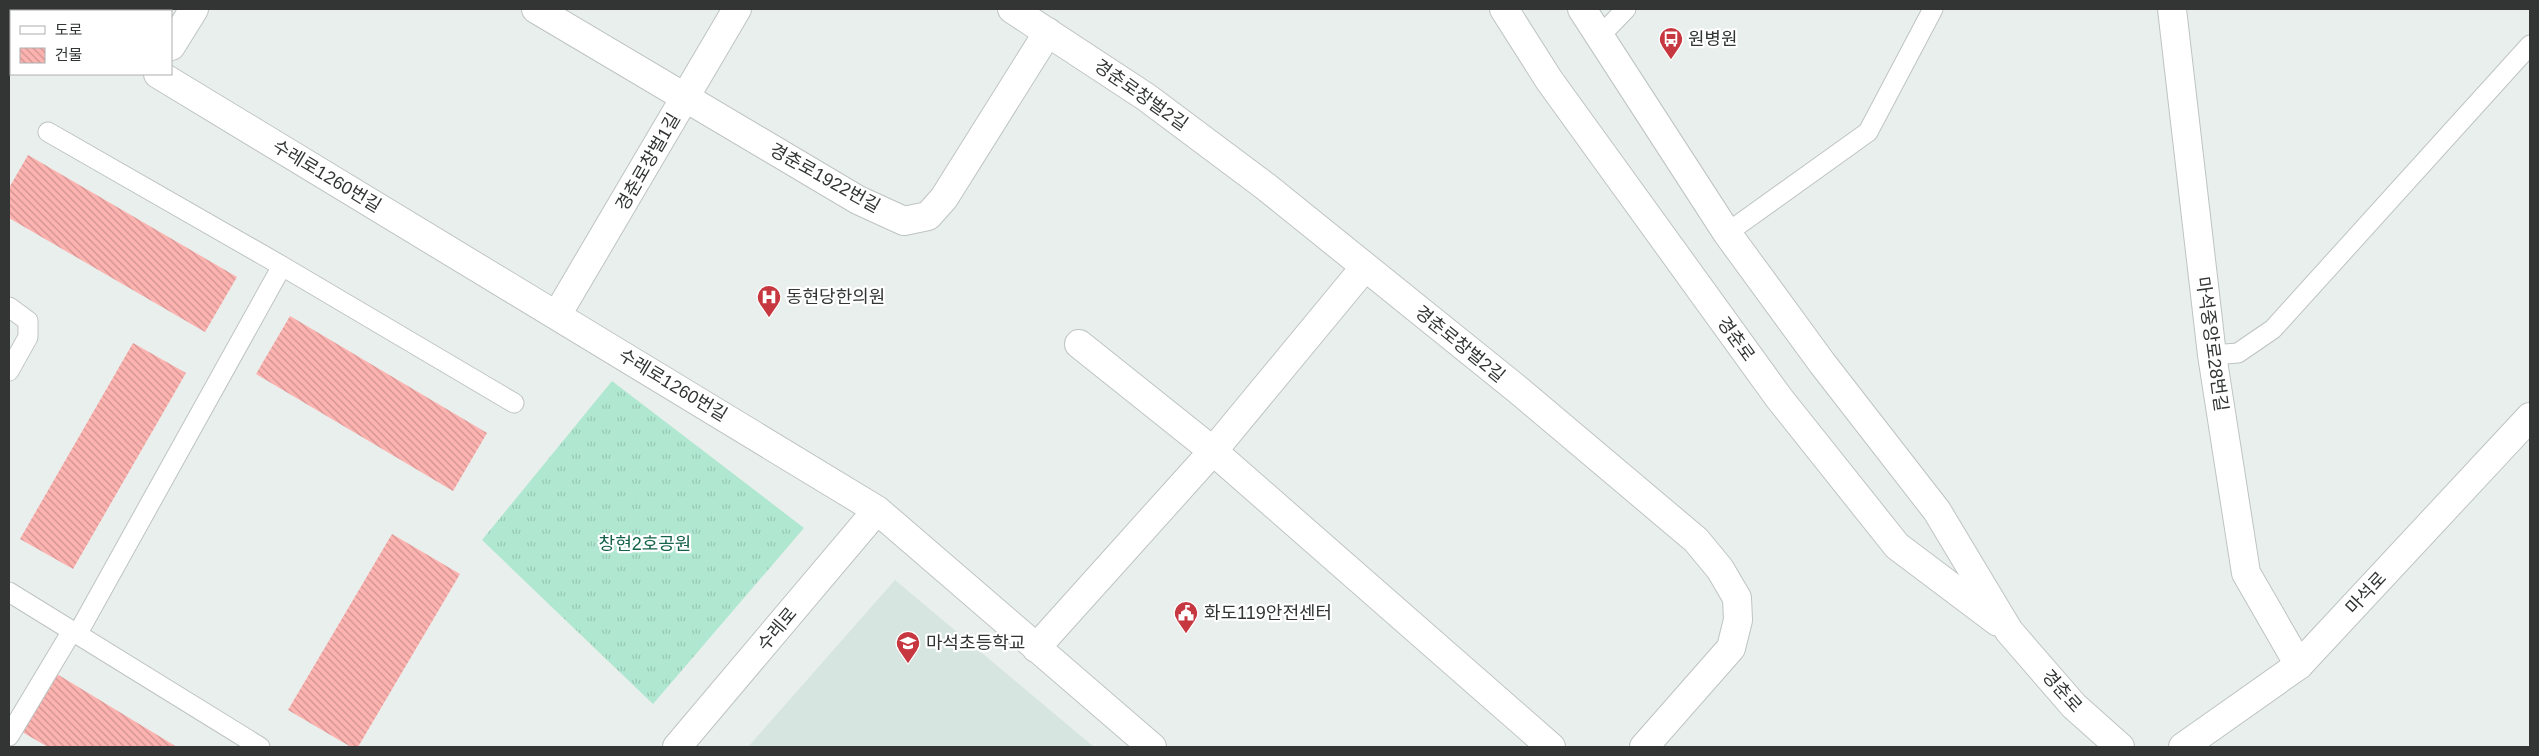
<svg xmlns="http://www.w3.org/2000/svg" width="2539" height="756" font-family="Helvetica,'Noto Sans KR',sans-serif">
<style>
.built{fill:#d6e5df}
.grass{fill:url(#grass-tufts)}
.building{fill:url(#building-back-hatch)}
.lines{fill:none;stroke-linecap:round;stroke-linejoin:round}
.lane-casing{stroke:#bec4c1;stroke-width:21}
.street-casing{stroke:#bec4c1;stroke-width:30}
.secondary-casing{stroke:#bec4c1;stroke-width:30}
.lane{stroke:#fff;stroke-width:19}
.street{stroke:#fff;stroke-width:28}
.secondary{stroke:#fff;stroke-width:28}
.labels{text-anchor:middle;stroke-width:4.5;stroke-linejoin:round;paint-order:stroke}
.poi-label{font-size:18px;fill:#323534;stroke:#fff;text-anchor:start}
.street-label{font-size:18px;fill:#323534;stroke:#fff}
.park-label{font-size:18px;fill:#16634b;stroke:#fff}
</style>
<defs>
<pattern id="grass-tufts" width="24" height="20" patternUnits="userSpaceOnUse" patternTransform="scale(1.25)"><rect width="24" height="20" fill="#afe7d0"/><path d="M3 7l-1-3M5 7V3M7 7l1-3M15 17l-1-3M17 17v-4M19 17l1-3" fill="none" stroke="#97c7b3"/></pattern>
<pattern id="building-back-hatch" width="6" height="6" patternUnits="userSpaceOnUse" patternTransform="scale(1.25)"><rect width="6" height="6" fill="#fdb3b0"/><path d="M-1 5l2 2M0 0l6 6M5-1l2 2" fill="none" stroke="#cd9290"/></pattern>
</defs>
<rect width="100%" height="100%" fill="#e9efec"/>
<path class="built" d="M 895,580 L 1094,747 L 748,747 Z"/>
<path class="grass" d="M 612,381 L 804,528 L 653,704 L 482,540 Z"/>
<path class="building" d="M 28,155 L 237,277 L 205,332 L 9,218 L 9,188 Z
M 290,316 L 487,433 L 453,491 L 256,374 Z
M 133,343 L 186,373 L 73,569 L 20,539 Z
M 392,534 L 460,574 L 358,747 L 351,747 L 288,710 Z
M 52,671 L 177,747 L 48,747 L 17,729 Z"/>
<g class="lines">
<g class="lane-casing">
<path id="lane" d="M 1599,37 L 1626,9
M 48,132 L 282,266 L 514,403
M 1727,233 L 1868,132 L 1933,9
M 9,307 L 28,321 L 28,337 L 9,371
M 2212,355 L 2238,353 L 2273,329 L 2530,45
M 9,592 L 260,747
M 78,633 L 282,266
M 9,736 L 72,631"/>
</g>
<g class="street-casing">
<path id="street" d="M 18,9 L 23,11
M 536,9 L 858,200 L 904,221 L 928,216 L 944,198 L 1048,32
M 1012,9 L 1146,97 L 1265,186 L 1517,389 L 1696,540 L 1720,569 L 1737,598 L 1738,620 L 1731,648 L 1644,747
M 2172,9 L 2212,355 L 2246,573 L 2299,665
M 171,46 L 194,9
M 158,74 L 877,510 L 1152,747
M 557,315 L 737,9
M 1079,344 L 1213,451 L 1551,747
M 1036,648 L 1213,451 L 1365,267
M 677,747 L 877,510"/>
</g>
<g class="secondary-casing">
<path id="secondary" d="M 1504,9 L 1549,80 L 1779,398 L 1897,546 L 1998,622
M 1582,9 L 1727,233 L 1822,363 L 1937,511 L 2009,631 L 2074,706 L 2120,747
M 2183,747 L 2299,665 L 2530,417"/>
</g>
<use href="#lane" class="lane"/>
<use href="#street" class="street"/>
<use href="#secondary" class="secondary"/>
</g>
<defs>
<g id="bus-pin" transform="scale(1.25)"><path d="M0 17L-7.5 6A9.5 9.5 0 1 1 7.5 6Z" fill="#c73740" stroke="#fff"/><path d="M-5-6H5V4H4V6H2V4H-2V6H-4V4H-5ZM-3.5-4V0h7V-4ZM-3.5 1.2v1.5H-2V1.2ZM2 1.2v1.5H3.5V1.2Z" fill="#fff"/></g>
<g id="hospital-pin" transform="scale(1.25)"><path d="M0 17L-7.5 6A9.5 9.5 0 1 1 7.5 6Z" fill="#c73740" stroke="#fff"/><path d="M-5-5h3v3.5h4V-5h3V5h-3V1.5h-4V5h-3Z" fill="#fff"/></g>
<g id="civic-pin" transform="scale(1.25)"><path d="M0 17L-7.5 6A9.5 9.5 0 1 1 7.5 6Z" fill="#c73740" stroke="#fff"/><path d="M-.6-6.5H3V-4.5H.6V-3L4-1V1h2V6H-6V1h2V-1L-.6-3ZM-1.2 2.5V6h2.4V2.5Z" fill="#fff"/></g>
<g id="school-pin" transform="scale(1.25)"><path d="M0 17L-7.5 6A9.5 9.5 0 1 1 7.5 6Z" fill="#c73740" stroke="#fff"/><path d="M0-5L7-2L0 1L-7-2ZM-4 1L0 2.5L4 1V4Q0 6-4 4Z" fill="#fff"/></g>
</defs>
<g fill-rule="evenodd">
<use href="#bus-pin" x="1671" y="39"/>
<use href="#hospital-pin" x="769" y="297"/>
<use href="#civic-pin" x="1186" y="613"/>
<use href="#school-pin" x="908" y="643"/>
</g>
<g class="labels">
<g class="poi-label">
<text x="1688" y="45">원병원</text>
<text x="786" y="303">동현당한의원</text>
<text x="1204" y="619">화도119안전센터</text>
<text x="926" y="649">마석초등학교</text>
</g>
<g class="street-label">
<text transform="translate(1141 95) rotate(35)" y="6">경춘로창벌2길</text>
<text transform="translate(648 162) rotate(-60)" y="6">경춘로창벌1길</text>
<text transform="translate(327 176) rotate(31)" y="6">수레로1260번길</text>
<text transform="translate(825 178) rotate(29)" y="6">경춘로1922번길</text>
<text transform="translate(1736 339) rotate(54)" y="6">경춘로</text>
<text transform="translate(1460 344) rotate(39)" y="6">경춘로창벌2길</text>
<text transform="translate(2212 344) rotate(82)" y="6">마석중앙로28번길</text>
<text transform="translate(673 385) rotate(31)" y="6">수레로1260번길</text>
<text transform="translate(2366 593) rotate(-47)" y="6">마석로</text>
<text transform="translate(777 629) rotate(-50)" y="6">수레로</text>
<text transform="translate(2062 691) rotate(48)" y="6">경춘로</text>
</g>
<g class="park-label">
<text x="645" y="550">창현2호공원</text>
</g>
</g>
<rect width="2539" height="756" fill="none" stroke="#323534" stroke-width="20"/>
<rect x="10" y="10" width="162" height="65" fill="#ffffff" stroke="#adaeae"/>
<rect x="20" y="26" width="25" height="8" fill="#ffffff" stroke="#adaeae"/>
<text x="55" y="35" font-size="15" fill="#323534">도로</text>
<rect x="20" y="48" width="25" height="15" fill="url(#building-back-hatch)" stroke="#adaeae"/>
<text x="55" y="60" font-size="15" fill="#323534">건물</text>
</svg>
